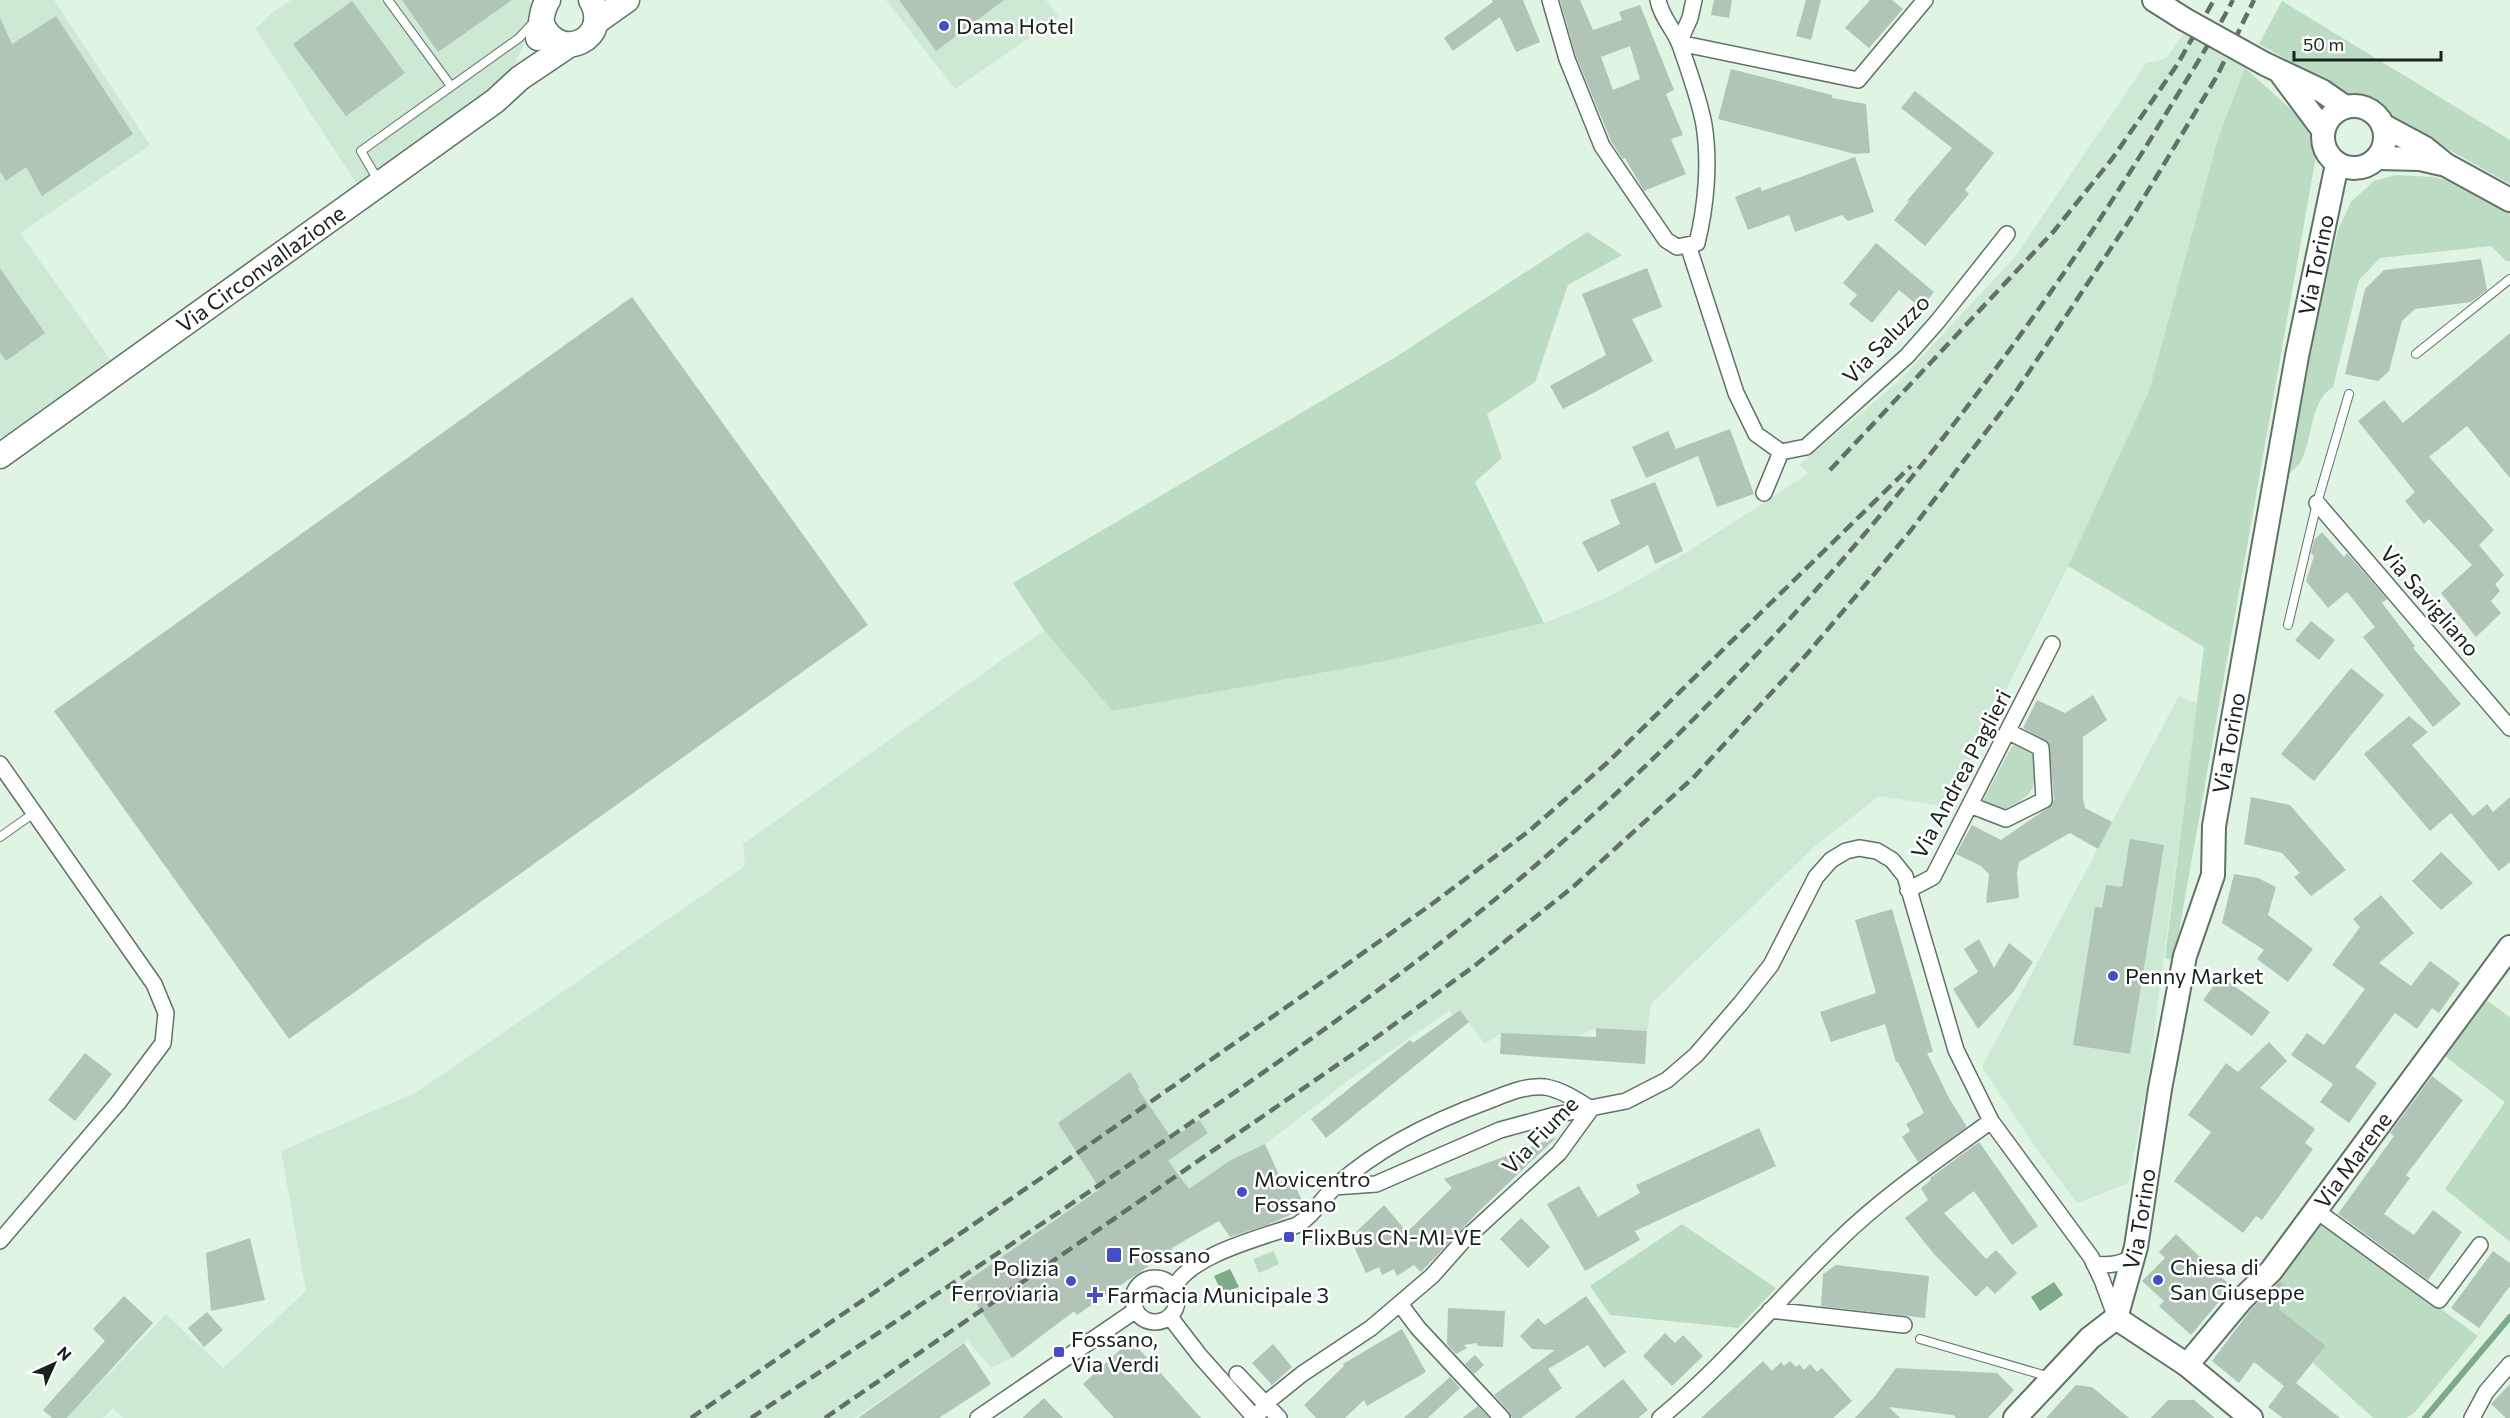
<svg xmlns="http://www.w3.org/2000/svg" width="2510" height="1418" font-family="Commissioner,sans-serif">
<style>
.built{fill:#cde9d3}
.green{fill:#bbdcc3}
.water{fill:#7eaa89}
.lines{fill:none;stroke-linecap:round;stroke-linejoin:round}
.stream{stroke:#7eaa89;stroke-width:6}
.building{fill:#b0c5b5;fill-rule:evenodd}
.lane-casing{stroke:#607365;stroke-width:10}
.street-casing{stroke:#607365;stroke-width:18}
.secondary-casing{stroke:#607365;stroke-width:26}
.primary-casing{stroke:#607365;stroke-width:27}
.lane{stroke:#fff;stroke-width:8}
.street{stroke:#fff;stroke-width:15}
.secondary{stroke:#fff;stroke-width:22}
.primary{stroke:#fff;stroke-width:24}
.rail{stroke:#637066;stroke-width:4.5;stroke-dasharray:12 6;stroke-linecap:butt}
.secondary-bridge-casing{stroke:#607365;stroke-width:26;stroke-linecap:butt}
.secondary-bridge{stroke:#fff;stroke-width:22}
.poi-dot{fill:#474dc2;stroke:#fff;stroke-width:2}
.labels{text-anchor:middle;stroke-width:5;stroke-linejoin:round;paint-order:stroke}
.poi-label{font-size:22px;fill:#1a221c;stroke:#fff;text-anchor:start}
.street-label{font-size:22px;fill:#1a221c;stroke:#fff}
</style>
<rect width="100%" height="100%" fill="#dff4e3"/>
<path class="built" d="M 0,0 L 54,0 L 150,145 L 20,233 L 112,362 L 4,441 L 0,435 Z
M 291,0 L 529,0 L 531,2 L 523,47 L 512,69 L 465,110 L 358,186 L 256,29 L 272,13 Z
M 886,0 L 1046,0 L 1059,17 L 955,89 Z
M 2184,33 L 2245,68 L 2218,138 L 2149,391 L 2068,566 L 1947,807 L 1879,796 L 1814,847 L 1651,1004 L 1647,1031 L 1597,1028 L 1577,1036 L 1501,1033 L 1485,1044 L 1460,1011 L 1453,1016 L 1449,1011 L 1353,1077 L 1265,1144 L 1229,1161 L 1175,1199 L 1197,1233 L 1077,1315 L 1074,1312 L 1012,1358 L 991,1368 L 967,1340 L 855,1418 L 123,1418 L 113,1408 L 103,1418 L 67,1418 L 166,1314 L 223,1368 L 306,1291 L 281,1151 L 417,1092 L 745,866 L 743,844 L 1044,630 L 1112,711 L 1381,662 L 1544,623 L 1606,598 L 1684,554 L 1765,502 L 1808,473 L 1799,465 L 1897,383 L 2015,257 L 2146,63 L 2166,59 Z
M 2179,696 L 2197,703 L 2149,1072 L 2129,1183 L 2077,1203 L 2039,1152 L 1982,1067 Z"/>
<path class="green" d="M 2282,1 L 2510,140 L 2510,184 L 2259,44 Z
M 2245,68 L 2305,122 L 2316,156 L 2174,960 L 2165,958 L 2204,647 L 2068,566 L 2149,391 L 2218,138 Z
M 2396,175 L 2435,177 L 2462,185 L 2510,211 L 2510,261 L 2506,261 L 2491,246 L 2380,258 L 2359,280 L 2333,387 C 2310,401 2313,437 2302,459 C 2299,466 2292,471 2286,476 L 2318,309 L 2338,230 L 2351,202 L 2374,181 Z
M 1587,232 L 1622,255 L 1568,285 L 1535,382 L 1487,414 L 1502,458 L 1475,482 L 1544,623 L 1381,662 L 1112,711 L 1044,630 L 1013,583 L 1394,358 Z
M 2015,741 L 2034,752 C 2037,786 2037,794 2005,809 L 1983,800 Z
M 2485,999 L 2510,1017 L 2510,1242 L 2445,1189 L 2505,1102 L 2442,1054 Z
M 2321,1222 L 2478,1336 L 2415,1412 L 2407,1418 L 2373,1418 L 2313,1363 L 2326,1346 L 2279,1309 L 2294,1293 L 2277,1278 Z
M 1682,1224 L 1776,1288 L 1738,1328 L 1610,1315 L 1590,1286 Z
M 1274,1251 L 1279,1264 L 1259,1273 L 1253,1259 Z"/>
<path class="water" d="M 1230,1269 L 1239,1287 L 1222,1293 L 1214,1276 Z
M 2054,1282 L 2063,1295 L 2040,1311 L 2031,1297 Z"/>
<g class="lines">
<path class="stream" d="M 2425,1418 L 2510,1317"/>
</g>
<path class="building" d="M 402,0 L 512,0 L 438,52 Z
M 899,0 L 1004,0 L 936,51 Z
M 1492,0 L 1523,0 L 1540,42 L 1516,52 L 1500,17 L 1453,51 L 1444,38 L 1493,2 Z
M 1560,0 L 1580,0 L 1593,30 L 1622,20 L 1619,12 L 1640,5 L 1674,90 L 1666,94 L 1683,135 L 1671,139 L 1686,174 L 1644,191 L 1625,158 L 1623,159 L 1611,141 L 1576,56 ZM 1630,46 L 1640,79 L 1613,90 L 1601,57 Z
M 1714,0 L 1732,0 L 1729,18 L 1711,15 Z
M 1806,0 L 1821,0 L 1811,40 L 1796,36 Z
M 1870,0 L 1892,0 L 1903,9 L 1869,48 L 1845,28 Z
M 352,1 L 405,73 L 346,116 L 293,44 Z
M 56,16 L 133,134 L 42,196 L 26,167 L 6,181 L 0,171 L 0,18 L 12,44 Z
M 1731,69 L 1832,95 L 1832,98 L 1866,104 L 1870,153 L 1855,154 L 1718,119 Z
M 1915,91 L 1994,153 L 1965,190 L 1969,194 L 1925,246 L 1894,220 L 1910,200 L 1906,202 L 1952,148 L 1901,108 Z
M 1855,157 L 1874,212 L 1848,221 L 1842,215 L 1795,232 L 1789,215 L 1748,230 L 1735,197 L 1760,187 L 1762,191 Z
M 1876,243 L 1934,292 L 1921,308 L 1899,290 L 1872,323 L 1849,304 L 1857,295 L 1843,283 Z
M 2481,259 L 2487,290 L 2471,302 L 2415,309 L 2402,321 L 2389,371 L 2378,381 L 2345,374 L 2365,289 L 2384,270 Z
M 0,268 L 45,333 L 6,361 L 0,352 Z
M 1647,268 L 1662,307 L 1632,319 L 1653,361 L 1563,409 L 1550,386 L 1606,355 L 1582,294 Z
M 632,297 L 868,625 L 289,1039 L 54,711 Z
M 2510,333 L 2510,478 L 2467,426 L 2429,457 L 2494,530 L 2479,545 L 2504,575 L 2495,584 L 2500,591 L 2491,601 L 2501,613 L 2476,637 L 2441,593 L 2472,565 L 2429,519 L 2424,524 L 2405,501 L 2415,492 L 2358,421 L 2384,400 L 2403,423 Z
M 1730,429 L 1754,494 L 1717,507 L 1698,456 L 1646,478 L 1632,447 L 1668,431 L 1676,449 Z
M 1655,482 L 1683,551 L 1655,564 L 1648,545 L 1598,572 L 1582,542 L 1620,524 L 1610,500 Z
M 2322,532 L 2344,557 L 2347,553 L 2387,599 L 2382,603 L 2415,646 L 2413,648 L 2461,704 L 2433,727 L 2363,637 L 2375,627 L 2347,592 L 2328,608 L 2306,581 L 2314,556 L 2311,553 L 2314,540 Z
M 2311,621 L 2335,640 L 2319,660 L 2295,640 Z
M 2351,668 L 2384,695 L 2314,781 L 2281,754 Z
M 2093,695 L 2107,720 L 2083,737 L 2083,799 L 2085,808 L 2112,822 L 2098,849 L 2070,833 L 2019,862 L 2017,873 L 2019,898 L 1986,903 L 1989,874 L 1981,866 L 1956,854 L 1972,825 L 2001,840 L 2052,805 L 2054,799 L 2049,743 L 2023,728 L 2037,700 L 2065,713 Z
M 2409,716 L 2428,732 L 2412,745 L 2473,816 L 2487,804 L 2493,812 L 2510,797 L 2510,862 L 2499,871 L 2451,813 L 2430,831 L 2364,754 Z
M 2251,797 L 2290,805 L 2346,870 L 2311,896 L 2294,877 L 2300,873 L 2282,853 L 2244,844 Z
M 2130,839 L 2164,845 L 2130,1054 L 2073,1045 L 2095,907 L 2102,908 L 2106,885 L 2122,887 Z
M 2441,852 L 2473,883 L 2441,910 L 2412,881 Z
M 2234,874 L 2258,878 L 2276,887 L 2268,915 L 2313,949 L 2288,982 L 2257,959 L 2264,950 L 2222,923 Z
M 2381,895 L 2414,933 L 2379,963 L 2411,986 L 2430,961 L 2460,983 L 2439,1013 L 2432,1008 L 2417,1029 L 2395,1013 L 2355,1067 L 2377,1083 L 2349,1123 L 2320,1102 L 2333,1084 L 2291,1055 L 2307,1033 L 2324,1045 L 2365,989 L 2332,965 L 2360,927 L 2353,919 Z
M 1892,909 L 1933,1052 L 1927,1053 L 1949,1098 L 1967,1127 L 1918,1162 L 1902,1137 L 1910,1131 L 1906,1124 L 1924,1113 L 1898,1062 L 1896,1062 L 1885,1024 L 1831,1042 L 1820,1012 L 1876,993 L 1855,920 Z
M 1979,939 L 1994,968 L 2009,943 L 2033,962 L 2013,992 L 1978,1029 L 1953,989 L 1978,972 L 1964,949 Z
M 2221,976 L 2270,1012 L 2252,1036 L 2203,1000 Z
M 1460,1010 L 1469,1022 L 1326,1138 L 1311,1119 L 1410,1040 L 1413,1043 Z
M 1596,1028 L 1647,1031 L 1645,1064 L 1500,1054 L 1501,1033 L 1596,1037 Z
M 2269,1042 L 2287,1061 L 2260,1088 L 2315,1129 L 2305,1143 L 2313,1149 L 2262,1220 L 2256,1216 L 2243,1233 L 2174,1181 L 2211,1132 L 2188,1115 L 2226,1063 L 2238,1072 Z
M 85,1053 L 112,1074 L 75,1121 L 48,1100 Z
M 1130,1072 L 1140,1088 L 1138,1089 L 1172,1139 L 1199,1120 L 1208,1133 L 1168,1161 L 1189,1189 L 1229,1161 L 1265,1144 L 1283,1184 L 1292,1180 L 1305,1206 L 1301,1210 L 1267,1225 L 1230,1237 L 1219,1221 L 1171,1248 L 1172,1250 L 1077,1315 L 1074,1311 L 1012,1358 L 972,1297 L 969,1299 L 960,1286 L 1100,1189 L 1058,1123 Z
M 2432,1076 L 2463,1100 L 2406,1175 L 2410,1178 L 2384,1214 L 2414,1235 L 2433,1210 L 2462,1232 L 2428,1280 L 2338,1214 L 2394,1136 L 2390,1133 Z
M 1759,1128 L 1776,1166 L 1635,1231 L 1640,1240 L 1585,1271 L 1547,1204 L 1579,1186 L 1598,1217 L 1640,1193 L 1636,1185 Z
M 1557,1137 L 1477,1213 L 1421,1272 L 1414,1265 L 1397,1276 L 1394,1269 L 1382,1275 L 1379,1267 L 1366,1273 L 1350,1238 L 1384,1205 L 1407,1232 L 1452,1188 L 1444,1179 Z
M 1979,1142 L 2038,1226 L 2012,1245 L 1974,1191 L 1944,1213 L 1986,1259 L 1996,1250 L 2017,1273 L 1995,1294 L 1987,1286 L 1976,1297 L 1934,1254 L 1905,1218 L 1928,1200 L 1921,1188 L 1931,1180 L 1930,1178 Z
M 1521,1218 L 1550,1247 L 1528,1268 L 1500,1239 Z
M 2176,1234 L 2200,1257 L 2198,1259 L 2232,1286 L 2191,1335 L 2159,1306 L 2164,1301 L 2142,1281 L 2165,1258 L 2159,1252 Z
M 250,1238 L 265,1300 L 211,1311 L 206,1253 Z
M 2493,1251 L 2510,1263 L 2510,1286 L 2479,1328 L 2451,1308 Z
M 1836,1265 L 1929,1276 L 1925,1318 L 1821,1306 L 1823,1274 Z
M 2280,1281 L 2294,1293 L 2279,1309 L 2326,1346 L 2296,1383 L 2340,1418 L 2283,1418 L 2268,1407 L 2284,1386 L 2254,1362 L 2239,1383 L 2212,1361 L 2252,1308 Z
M 124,1296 L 153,1323 L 67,1418 L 52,1418 L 43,1410 L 105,1341 L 93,1329 Z
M 1586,1296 L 1626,1352 L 1604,1368 L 1588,1345 L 1548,1369 L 1562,1388 L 1521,1418 L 1512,1418 L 1509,1411 L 1494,1395 L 1555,1350 L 1532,1349 L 1520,1336 L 1538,1318 L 1545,1325 Z
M 1448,1308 L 1505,1311 L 1503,1347 L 1478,1346 L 1476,1343 L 1464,1345 L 1467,1348 L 1456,1354 L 1447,1344 Z
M 207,1312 L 223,1330 L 204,1347 L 188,1328 Z
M 1402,1329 L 1426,1372 L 1367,1406 L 1364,1400 L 1345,1418 L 1316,1418 L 1304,1405 L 1344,1366 L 1343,1364 Z
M 1665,1333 L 1675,1343 L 1683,1335 L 1703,1356 L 1672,1386 L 1643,1356 Z
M 1131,1340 L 1201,1418 L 1114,1418 L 1083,1384 Z
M 964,1343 L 991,1384 L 939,1418 L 858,1418 Z
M 1273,1344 L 1292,1367 L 1272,1385 L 1252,1363 Z
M 1475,1355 L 1484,1365 L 1474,1374 L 1465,1364 Z
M 1763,1361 L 1772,1371 L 1781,1362 L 1784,1366 L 1790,1361 L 1796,1367 L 1799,1364 L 1804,1370 L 1810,1364 L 1817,1372 L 1822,1368 L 1852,1401 L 1833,1418 L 1701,1418 Z
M 1896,1368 L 1997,1373 L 2014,1390 L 1988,1418 L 1956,1418 L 1953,1415 L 1889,1407 L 1900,1418 L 1855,1418 L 1876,1395 Z
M 1450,1377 L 1460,1388 L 1428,1418 L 1404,1418 Z
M 1623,1379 L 1648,1410 L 1638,1418 L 1574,1418 Z
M 2510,1384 L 2510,1418 L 2506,1418 L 2491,1404 Z
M 2076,1385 L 2092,1387 L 2129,1418 L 2046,1418 Z
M 1044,1398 L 1063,1418 L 1022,1418 Z
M 2168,1400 L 2194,1400 L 2215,1418 L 2151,1418 Z
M 1478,1406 L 1489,1418 L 1462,1418 Z"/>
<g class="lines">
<g class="lane-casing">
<path id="lane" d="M 388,0 L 451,86
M 379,182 L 361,151 L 519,38 L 534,22
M 2416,354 L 2510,279
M 2288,625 L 2317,503 L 2349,394
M 0,837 L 34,813
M 1920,1339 L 2050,1377"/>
</g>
<g class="street-casing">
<path id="street" d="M 1550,0 L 1567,59 L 1602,146 L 1666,240 L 1677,247 L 1697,243 C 1706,207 1710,162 1704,125 C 1700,101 1688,68 1680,45 C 1674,29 1661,17 1658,0
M 1694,0 L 1690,18 L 1679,43 L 1858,80 L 1925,0
M 1688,245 L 1736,393 L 1756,434 L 1781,452 L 1806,447 L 1907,356 L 1938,321 L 2007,234
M 1764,493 L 1781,452
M 2317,503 L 2510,728
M 0,764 L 154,984 L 166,1013 L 163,1043 L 118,1103 L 0,1241
M 1970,805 L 2006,819 L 2044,800 L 2041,748 L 2009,732
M 1908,890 L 1933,877 L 2052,644
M 1334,1187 L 1376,1184 L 1500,1130 L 1555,1115 L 1626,1101 L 1667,1080 L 1696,1055 L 1741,1003 L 1771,965 L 1816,877 L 1831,860 L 1846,851 L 1859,848 L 1877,851 L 1892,860 L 1905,876 L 1956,1050 L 1991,1121 L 2091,1257 L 2102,1280 L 2116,1318
M 2317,1211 L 2439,1300 L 2480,1245
M 2094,1264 C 2110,1266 2120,1264 2134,1257
M1133 1300a22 22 0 1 1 44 0a22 22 0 1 1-44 0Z
M 1174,1288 C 1189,1255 1263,1237 1297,1225 C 1314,1215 1321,1199 1336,1186 C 1379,1147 1433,1121 1488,1101 C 1506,1094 1525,1085 1545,1087 C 1562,1090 1577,1100 1591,1109
M 1400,1304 L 1418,1328 L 1502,1418
M 1770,1310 L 1904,1325
M 1170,1317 L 1200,1356 L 1255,1418
M 1237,1374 L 1279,1418
M 978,1418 L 1136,1310
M 1256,1418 L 1266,1403 L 1302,1374 L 1371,1328 L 1432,1276 L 1463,1241 L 1559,1153 L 1591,1109
M 1660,1418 C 1725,1365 1779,1298 1839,1240 C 1885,1195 1939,1159 1991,1121
M 2472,1418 L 2486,1392 L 2510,1364"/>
</g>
<g class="secondary-casing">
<g id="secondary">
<path d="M 2154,0 L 2184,19"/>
<path d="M 2265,64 L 2322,91 L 2345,107"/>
<path d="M 2282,75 L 2323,130"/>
<circle cx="2354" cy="137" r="31"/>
<path d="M 2384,126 L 2425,148 L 2446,165 L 2510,200"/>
<path d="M 2378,158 L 2420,159 L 2442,164"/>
<path id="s1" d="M 2116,1318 L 2136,1247 L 2160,1089 L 2185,956 L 2213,875 L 2214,826 L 2297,356 L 2337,164"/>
<path d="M 2116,1318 L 2187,1365 L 2251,1418"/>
<path id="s2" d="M 2187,1365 L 2242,1299 L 2271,1271 L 2510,947"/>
<path d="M 2015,1418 L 2090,1338 L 2116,1318"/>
</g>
</g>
<g class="primary-casing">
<g id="primary">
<path d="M 596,22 L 627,0"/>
<path d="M 542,24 C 560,65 613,37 591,0"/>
<path d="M 538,38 C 542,25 540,12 548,0"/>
<path id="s3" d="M 0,456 L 495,101 L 520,78 L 569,45"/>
</g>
</g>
<use href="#lane" class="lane"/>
<use href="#street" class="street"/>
<use href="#secondary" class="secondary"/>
<use href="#primary" class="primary"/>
<path class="rail" d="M 1830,470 L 2054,231 L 2112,159 L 2177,65 L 2214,0
M 691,1418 L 1053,1170 L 1315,987 L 1432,904 L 1529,831 L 1607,763 L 1911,466
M 751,1418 C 893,1323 1035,1229 1176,1133 C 1299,1048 1422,963 1536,865 C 1778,657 1987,407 2153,135 C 2180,90 2209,46 2233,0
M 825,1418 L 1359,1050 L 1473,967 L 1574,886 L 1695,776 L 1807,654 L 1908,534 L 2011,399 L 2137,209 L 2217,76 L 2254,0"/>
<g class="secondary-bridge-casing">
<path id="secondary-bridge" d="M 2184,19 L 2265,64"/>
</g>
<use href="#secondary-bridge" class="secondary-bridge"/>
</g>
<g class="poi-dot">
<circle cx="944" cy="26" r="6"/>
<circle cx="2113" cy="976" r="6"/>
<circle cx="1242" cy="1192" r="6"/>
<rect x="1283" y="1231" width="12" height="12" rx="3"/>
<rect x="1106" y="1247" width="16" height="16" rx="3"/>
<circle cx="2158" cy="1280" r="6"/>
<circle cx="1071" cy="1281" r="6"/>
<path d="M1092 1286h6v6h6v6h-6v6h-6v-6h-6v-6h6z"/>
<rect x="1053" y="1346" width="12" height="12" rx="3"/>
</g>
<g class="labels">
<g class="poi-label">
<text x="956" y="34">Dama Hotel</text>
<text x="2125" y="984">Penny Market</text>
<text x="1254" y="1187">Movicentro<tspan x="1254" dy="25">Fossano</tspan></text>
<text x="1301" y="1245">FlixBus CN-MI-VE</text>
<text x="1128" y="1263">Fossano</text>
<text x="2170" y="1275">Chiesa di<tspan x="2170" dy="25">San Giuseppe</tspan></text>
<text x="1059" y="1276" text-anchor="end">Polizia<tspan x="1059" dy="25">Ferroviaria</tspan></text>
<text x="1107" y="1303">Farmacia Municipale 3</text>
<text x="1071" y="1347">Fossano,<tspan x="1071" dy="25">Via Verdi</tspan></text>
</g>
<g class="street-label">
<text dy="8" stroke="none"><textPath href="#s1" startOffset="1074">Via Torino</textPath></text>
<text dy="8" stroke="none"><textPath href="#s3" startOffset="321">Via Circonvallazione</textPath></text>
<text transform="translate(1886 339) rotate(-46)" y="8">Via Saluzzo</text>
<text transform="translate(2430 601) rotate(49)" y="8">Via Savigliano</text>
<text dy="8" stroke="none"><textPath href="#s1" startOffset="588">Via Torino</textPath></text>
<text transform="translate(1961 774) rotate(-62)" y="8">Via Andrea Paglieri</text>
<text transform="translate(1540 1135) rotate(-46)" y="8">Via Fiume</text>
<text dy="8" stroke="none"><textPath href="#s2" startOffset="264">Via Marene</textPath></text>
<text dy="8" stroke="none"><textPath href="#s1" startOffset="102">Via Torino</textPath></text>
</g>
</g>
<g transform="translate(54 1364) rotate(45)" stroke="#ffffff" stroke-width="4.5" paint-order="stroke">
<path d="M0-4.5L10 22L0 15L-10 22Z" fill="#1a221c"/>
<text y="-9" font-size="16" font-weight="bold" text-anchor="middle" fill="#1a221c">N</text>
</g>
<path d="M2294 51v9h147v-9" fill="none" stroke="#1a221c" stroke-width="3"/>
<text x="2303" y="51" font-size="18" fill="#1a221c" stroke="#ffffff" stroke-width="4.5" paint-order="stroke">50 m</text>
</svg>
